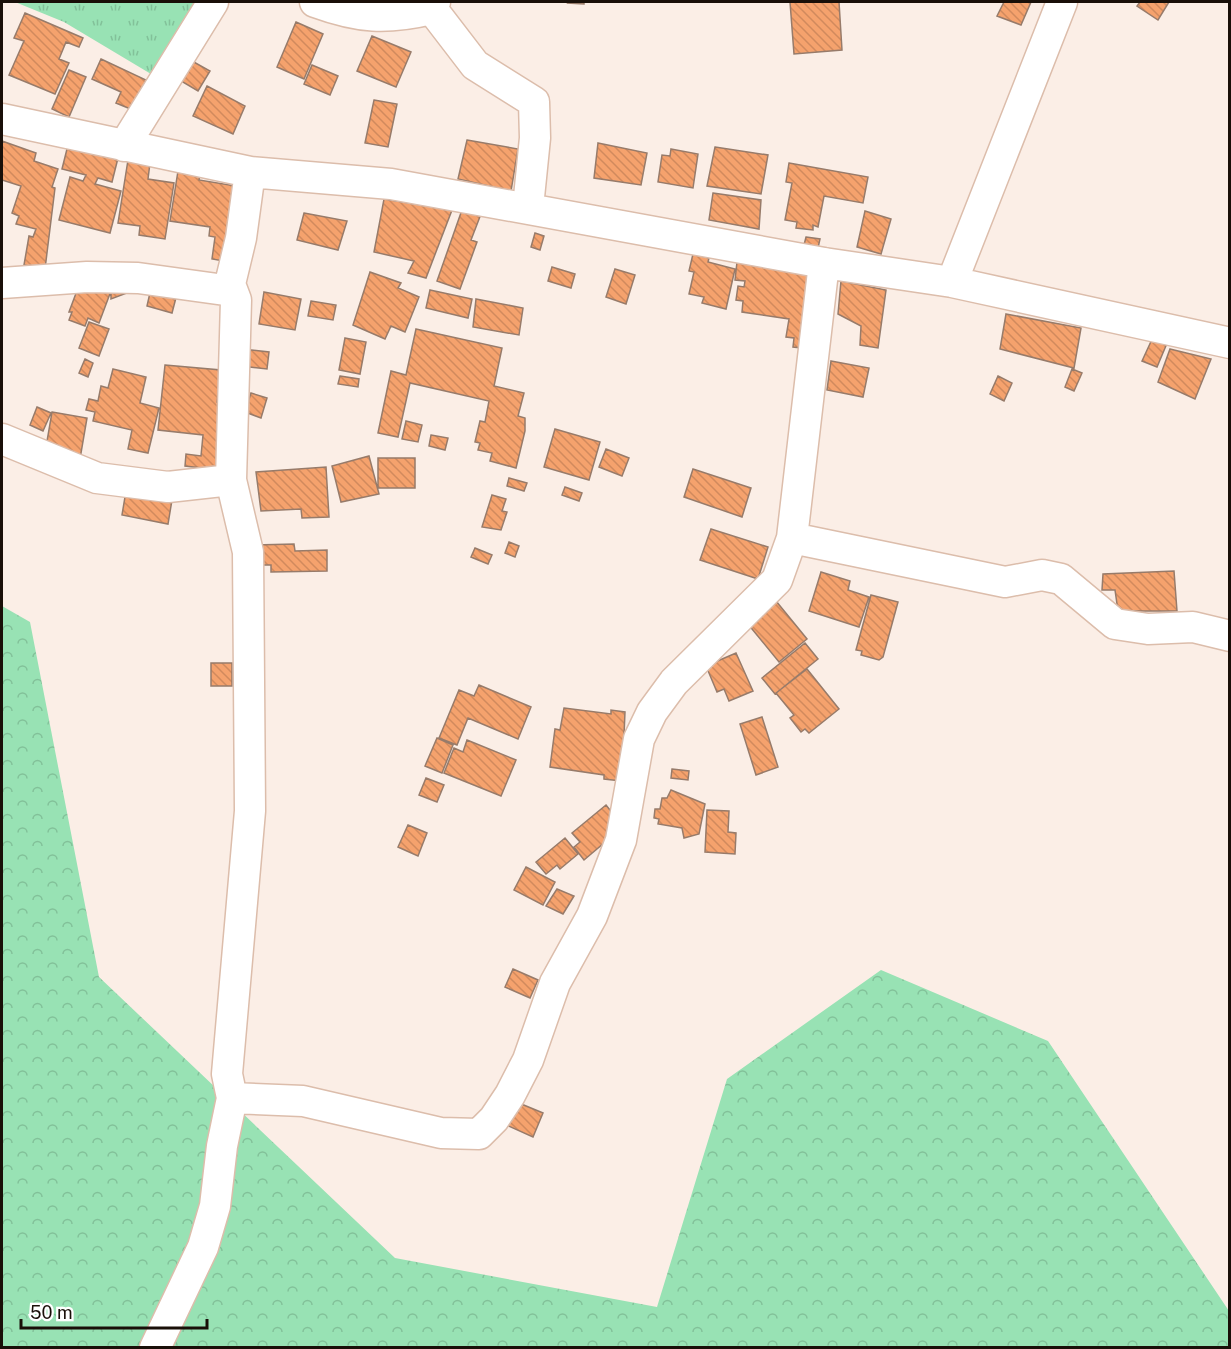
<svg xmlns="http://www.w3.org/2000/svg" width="1231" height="1349" font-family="'Public Sans',sans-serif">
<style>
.grass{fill:url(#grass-tufts)}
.forest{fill:url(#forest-crowns)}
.building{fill:url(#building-back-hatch);stroke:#977b6a;stroke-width:1.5}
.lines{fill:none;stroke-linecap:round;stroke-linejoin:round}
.minor-casing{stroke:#dcbdab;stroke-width:33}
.minor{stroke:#fff;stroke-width:30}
</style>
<defs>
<pattern id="grass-tufts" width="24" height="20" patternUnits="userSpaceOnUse" patternTransform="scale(1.5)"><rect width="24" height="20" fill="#98e2b4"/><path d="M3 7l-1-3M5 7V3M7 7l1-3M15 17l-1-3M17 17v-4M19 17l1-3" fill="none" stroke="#82c199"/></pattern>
<pattern id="forest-crowns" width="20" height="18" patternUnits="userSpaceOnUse" patternTransform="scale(1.5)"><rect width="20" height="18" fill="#98e2b4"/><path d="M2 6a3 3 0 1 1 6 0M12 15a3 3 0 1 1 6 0" fill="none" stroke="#82c199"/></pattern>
<pattern id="building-back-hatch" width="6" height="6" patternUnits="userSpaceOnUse" patternTransform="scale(1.5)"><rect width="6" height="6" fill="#f5a26d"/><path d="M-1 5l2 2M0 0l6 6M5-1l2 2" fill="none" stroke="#d18a5d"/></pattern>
</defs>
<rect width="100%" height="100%" fill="#fbeee6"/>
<path class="grass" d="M 15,2 L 202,2 L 156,77 L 64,22 Z"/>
<path class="forest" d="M 2,606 L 30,622 L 99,977 L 395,1258 L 657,1307 L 727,1079 L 881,970 L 1048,1041 L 1229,1311 L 1229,1347 L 2,1347 Z"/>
<path class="building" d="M 569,2 L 584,2 L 584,4 L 568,3 Z
M 790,2 L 839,2 L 842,50 L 794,54 Z
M 1004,2 L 1031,2 L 1021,25 L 997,16 Z
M 1140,2 L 1169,2 L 1158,20 L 1137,6 Z
M 25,13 L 83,38 L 79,47 L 66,42 L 59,59 L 69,63 L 55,94 L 9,75 L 24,41 L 14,38 Z
M 296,22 L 323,34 L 304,79 L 277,67 Z
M 372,36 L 411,52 L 396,87 L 357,71 Z
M 183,56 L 210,71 L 198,91 L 171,75 Z
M 101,59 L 146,80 L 133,110 L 116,103 L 121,92 L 92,79 Z
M 312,65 L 338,76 L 330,95 L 304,84 Z
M 69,70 L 86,77 L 69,117 L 52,109 Z
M 207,86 L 245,106 L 233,134 L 193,116 Z
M 374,100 L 397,104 L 388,147 L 365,143 Z
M 467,140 L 518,149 L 511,191 L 458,179 Z
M 2,141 L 36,153 L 34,161 L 58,169 L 52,187 L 55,188 L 45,269 L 24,265 L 29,236 L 33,237 L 36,229 L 16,224 L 19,216 L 12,213 L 21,186 L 2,180 Z
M 598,143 L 647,153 L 641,185 L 594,178 Z
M 68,145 L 118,158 L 112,182 L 98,178 L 95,184 L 121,191 L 110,233 L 59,220 L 70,177 L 83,181 L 86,175 L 62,169 Z
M 715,147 L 768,155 L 761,194 L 707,186 Z
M 671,149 L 698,154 L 693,188 L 658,182 L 662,155 L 670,156 Z
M 128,160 L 150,163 L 148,179 L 174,183 L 165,239 L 139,235 L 140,226 L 118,223 Z
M 789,163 L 868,177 L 863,203 L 824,196 L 818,227 L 813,225 L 813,230 L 796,228 L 797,222 L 785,220 L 792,183 L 786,182 Z
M 178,171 L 200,175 L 199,180 L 242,187 L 229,262 L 212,259 L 215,237 L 209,236 L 210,227 L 170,221 Z
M 713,193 L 761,200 L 759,229 L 709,220 Z
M 384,199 L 452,210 L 426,278 L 408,273 L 414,261 L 374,252 Z
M 463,207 L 481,214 L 471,240 L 477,242 L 460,289 L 437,281 Z
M 865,211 L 891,219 L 881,254 L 857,247 Z
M 304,213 L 347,221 L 338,250 L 297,240 Z
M 535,233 L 544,236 L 540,250 L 531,247 Z
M 806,237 L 820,239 L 818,248 L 804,245 Z
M 693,254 L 709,258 L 708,262 L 735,269 L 726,309 L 702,303 L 704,297 L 689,294 L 694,272 L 689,271 Z
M 737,262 L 812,273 L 801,348 L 793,347 L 794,338 L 786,337 L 789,319 L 742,312 L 743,301 L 736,300 L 738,286 L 744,287 L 745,281 L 735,280 Z
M 552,267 L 575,274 L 571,288 L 548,281 Z
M 615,269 L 635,275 L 626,304 L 606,297 Z
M 370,272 L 401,283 L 398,288 L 419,297 L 405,332 L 391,326 L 385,339 L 353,325 Z
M 81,280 L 111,291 L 99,323 L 88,318 L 85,326 L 69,320 L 72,312 L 69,312 Z
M 841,281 L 886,290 L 878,348 L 860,345 L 861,326 L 838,314 Z
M 111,284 L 135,290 L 111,299 Z
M 152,284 L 178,290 L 172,313 L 147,306 Z
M 430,290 L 472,299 L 468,318 L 426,308 Z
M 264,292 L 301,299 L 295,330 L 259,324 Z
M 476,299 L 523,308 L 519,335 L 473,327 Z
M 311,301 L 336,305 L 333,320 L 308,316 Z
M 1006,314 L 1081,328 L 1074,368 L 1000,349 Z
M 89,322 L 109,329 L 99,356 L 79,348 Z
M 416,329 L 502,348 L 494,386 L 524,393 L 518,416 L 525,418 L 525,431 L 516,468 L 490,461 L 492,453 L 478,450 L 480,443 L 475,442 L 480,421 L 485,422 L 489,401 L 410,383 L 398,437 L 378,433 L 391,371 L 406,375 Z
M 1154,335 L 1168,341 L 1157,367 L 1142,361 Z
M 345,338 L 366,342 L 360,374 L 339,370 Z
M 242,349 L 269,352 L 267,369 L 241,366 Z
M 1170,349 L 1211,359 L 1195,399 L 1158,382 Z
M 85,359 L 93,363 L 88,377 L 79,373 Z
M 831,361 L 869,368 L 863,397 L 827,390 Z
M 165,365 L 221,370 L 217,402 L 226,403 L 219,470 L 185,466 L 186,454 L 201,456 L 203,435 L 158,430 Z
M 113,369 L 146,377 L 140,403 L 159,408 L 148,453 L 128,449 L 132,430 L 93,421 L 95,412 L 86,410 L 89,399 L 98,401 L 101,386 L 108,388 Z
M 1072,369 L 1082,373 L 1074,391 L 1065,387 Z
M 340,376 L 359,379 L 358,387 L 338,384 Z
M 998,376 L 1012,383 L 1004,401 L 990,394 Z
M 251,393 L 267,398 L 261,418 L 245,412 Z
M 37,407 L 51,413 L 43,431 L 30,425 Z
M 52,412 L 87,418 L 80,459 L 45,453 Z
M 406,421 L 422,425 L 418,442 L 402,439 Z
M 555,429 L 600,442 L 589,480 L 544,467 Z
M 431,435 L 448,438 L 445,450 L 429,446 Z
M 606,449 L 629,458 L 622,476 L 599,467 Z
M 369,456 L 379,494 L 341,502 L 332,466 Z
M 378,458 L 415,458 L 415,488 L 378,488 Z
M 326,467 L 329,517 L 302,518 L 301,509 L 261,511 L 256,472 Z
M 693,469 L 751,488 L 742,517 L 684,497 Z
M 509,478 L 527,483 L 524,491 L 507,486 Z
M 127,485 L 173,494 L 168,524 L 122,515 Z
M 565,487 L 582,493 L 579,501 L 562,495 Z
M 492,495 L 506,499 L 502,511 L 507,512 L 501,530 L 482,527 Z
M 711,529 L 768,547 L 758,579 L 700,560 Z
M 509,542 L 519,546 L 515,557 L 505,553 Z
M 294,544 L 295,551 L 327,550 L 327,571 L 271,572 L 271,565 L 254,565 L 254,545 Z
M 475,548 L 492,555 L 488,564 L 471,557 Z
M 1174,571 L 1177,611 L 1118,611 L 1115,590 L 1102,590 L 1103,574 Z
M 821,572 L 850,581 L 848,590 L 869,597 L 859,627 L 809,611 Z
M 871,595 L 898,602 L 883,657 L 879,660 L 861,655 L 862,651 L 856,650 Z
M 776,601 L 807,639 L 779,662 L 748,624 Z
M 805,643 L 818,659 L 775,694 L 762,678 Z
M 736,653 L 753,691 L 729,701 L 724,689 L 717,692 L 706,666 Z
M 211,663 L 232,663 L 232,686 L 211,686 Z
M 807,669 L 839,709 L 809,733 L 805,729 L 801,732 L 790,718 L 794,715 L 776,693 Z
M 479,685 L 531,707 L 518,739 L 468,718 L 457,745 L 439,738 L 459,690 L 474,696 Z
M 564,708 L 611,714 L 611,710 L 625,712 L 624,735 L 628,736 L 621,781 L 604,779 L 604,775 L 550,767 L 555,729 L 560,730 Z
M 762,717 L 778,767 L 756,775 L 740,724 Z
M 437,738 L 453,745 L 442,773 L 425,766 Z
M 467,740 L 516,760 L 501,796 L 444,773 L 454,748 L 463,752 Z
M 672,769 L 689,771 L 688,780 L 671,778 Z
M 426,778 L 444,785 L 437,802 L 419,795 Z
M 671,790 L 705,804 L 699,834 L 684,838 L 682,828 L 658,824 L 659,819 L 654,818 L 655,809 L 660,809 L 662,798 L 667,798 Z
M 606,805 L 617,819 L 611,837 L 584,860 L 574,847 L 580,842 L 572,833 Z
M 707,810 L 729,811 L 728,832 L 736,833 L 735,854 L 705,852 Z
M 408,825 L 427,833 L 418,856 L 398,847 Z
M 565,838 L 578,854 L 560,869 L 557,865 L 546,874 L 536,862 Z
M 526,867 L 555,882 L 543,905 L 514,890 Z
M 557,889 L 574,896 L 563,914 L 546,906 Z
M 513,969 L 538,980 L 530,998 L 505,987 Z
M 514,1101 L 543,1113 L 533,1137 L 504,1124 Z"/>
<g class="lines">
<g class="minor-casing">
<path id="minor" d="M 315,2 C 359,18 386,20 432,9
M 435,2 L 432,9 L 475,65 L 534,102 L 535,138 L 528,207
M 2,119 L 250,172 L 391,184 L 824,263 L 952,282 L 1230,343
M 124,146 L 213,2
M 952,282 L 1062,2
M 2,283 L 87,277 L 138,278 L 232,291
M 2,439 L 97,478 L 168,487 L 231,480
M 792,538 L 1005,582 L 1042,575 L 1061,579 L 1115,624 L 1148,629 L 1193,627 L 1230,636
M 232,1098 L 303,1101 L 441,1133 L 479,1134 L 494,1119 L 510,1095 L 528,1060 L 555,983 L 592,916 L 621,840 L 639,739 L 652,712 L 674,682 L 777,580 L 792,538 L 824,263
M 155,1348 L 203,1247 L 215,1206 L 222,1146 L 232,1098 L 227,1074 L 250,811 L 248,552 L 231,480 L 236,300 L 230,284 L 241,238 L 250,172"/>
</g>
<use href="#minor" class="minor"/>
</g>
<rect width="1231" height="1349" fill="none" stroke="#190f08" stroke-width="6"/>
<path d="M21 1319v9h186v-9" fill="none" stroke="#190f08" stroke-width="3"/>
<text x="30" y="1319" font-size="18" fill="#190f08" stroke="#ffffff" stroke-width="4.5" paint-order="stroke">50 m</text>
</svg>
